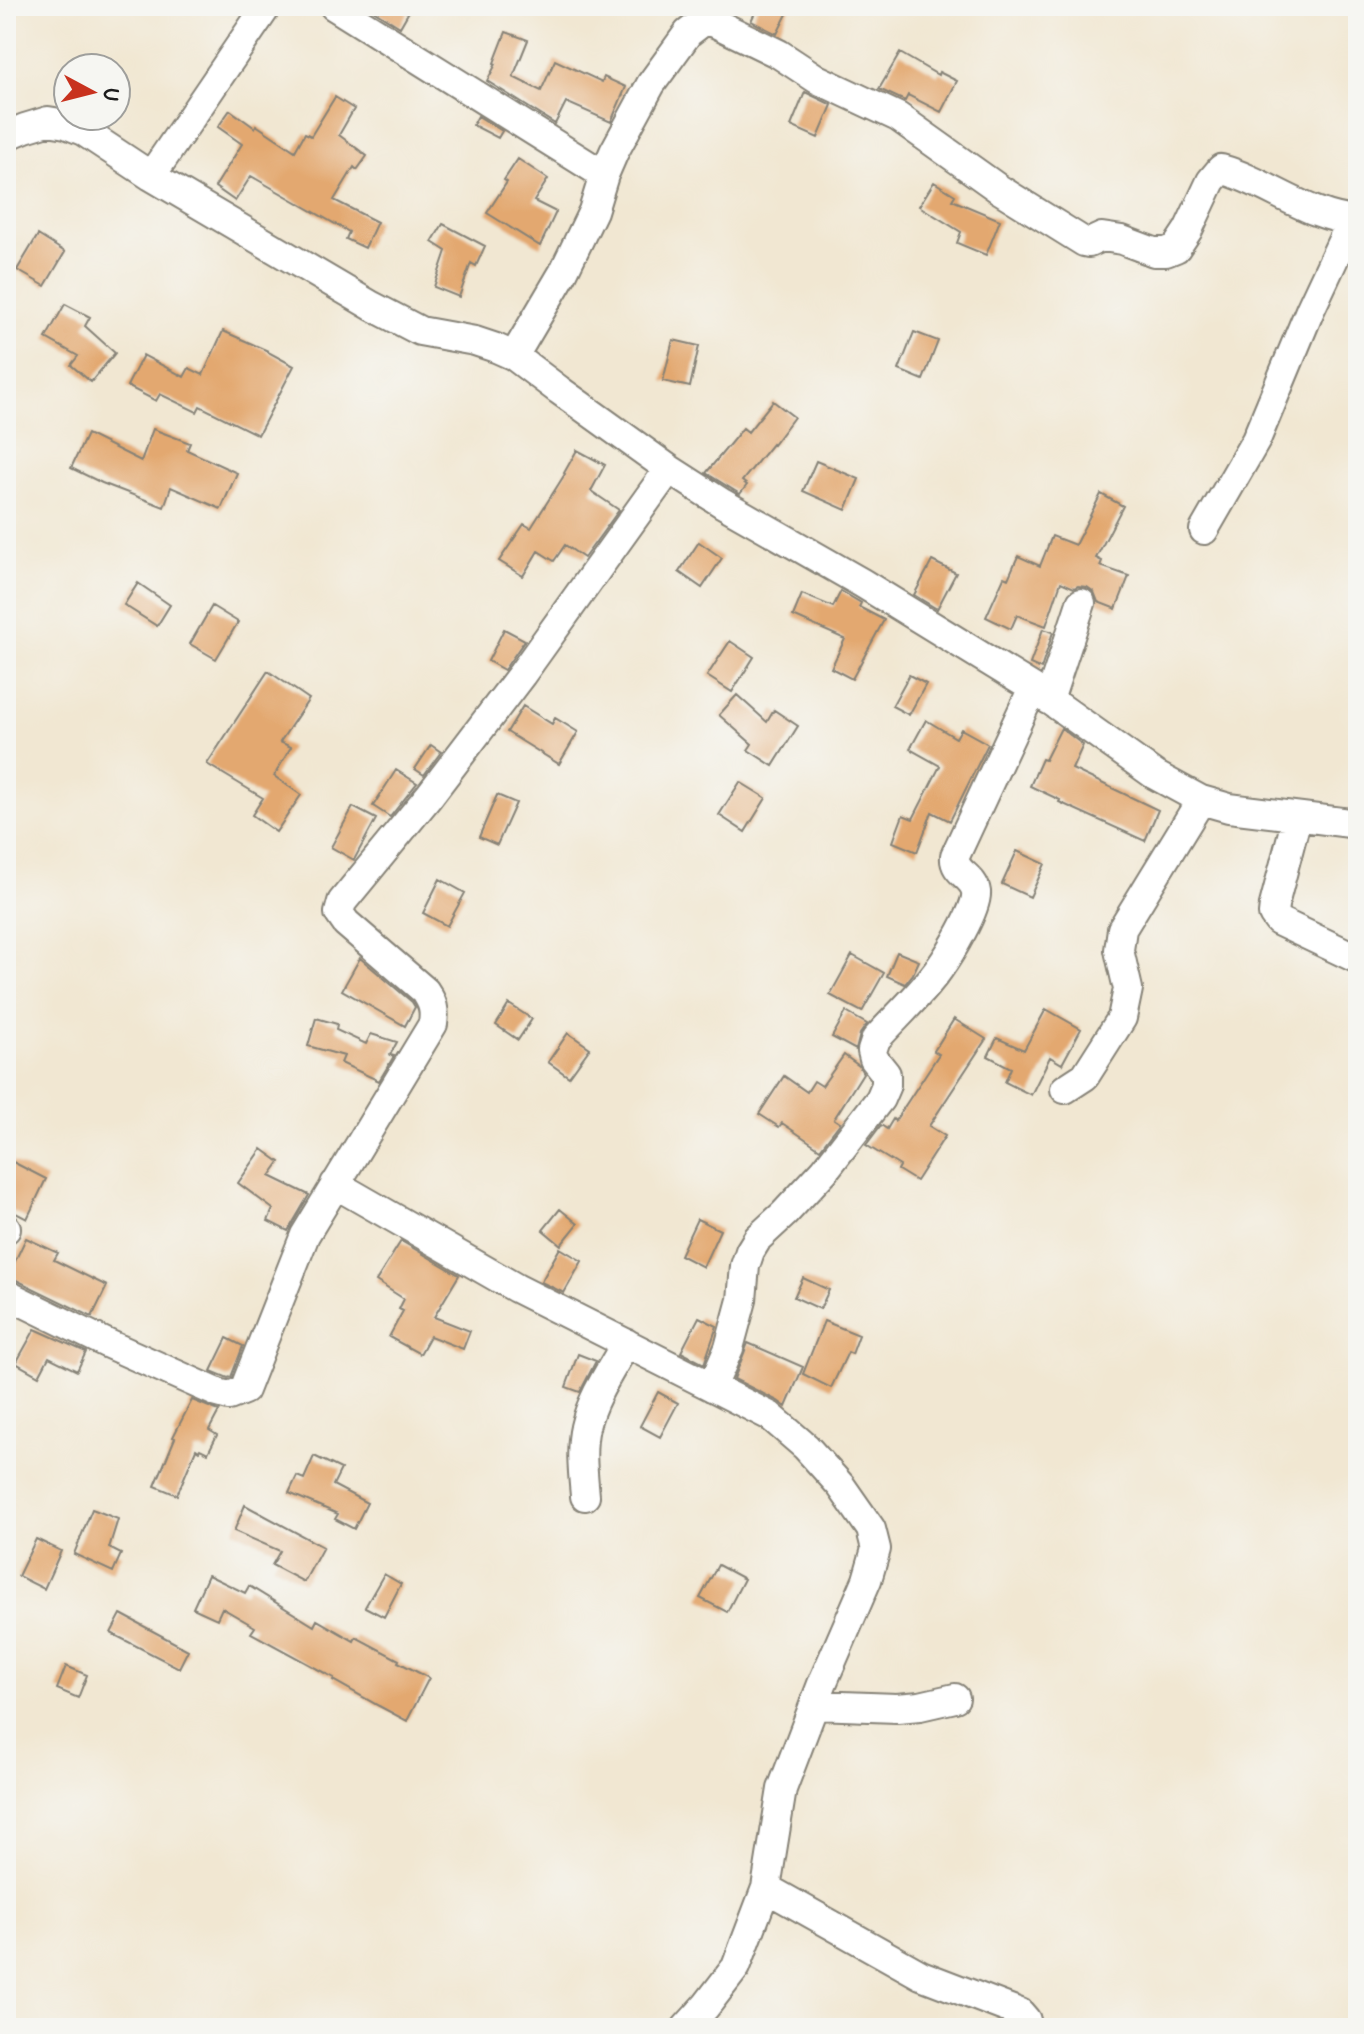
<svg xmlns="http://www.w3.org/2000/svg" width="1364" height="2034" font-family="'Patrick Hand',sans-serif">
<style>
.building{fill:#e3a870}
.lines{fill:none;stroke-linecap:round;stroke-linejoin:round}
.minor-casing{stroke:#868277;stroke-width:32}
.minor{stroke:#fff;stroke-width:28}
</style>
<rect width="100%" height="100%" fill="#f6f6f2"/>
<filter id="ink" filterUnits="userSpaceOnUse"><feTurbulence type="fractalNoise" baseFrequency=".0125" numOctaves="2"/><feDisplacementMap in="SourceGraphic" scale="16" xChannelSelector="R" yChannelSelector="G"/><feConvolveMatrix kernelMatrix="1 2 1 2 8 2 1 2 1" color-interpolation-filters="sRGB"/></filter>
<filter id="wash" filterUnits="userSpaceOnUse"><feTurbulence type="fractalNoise" baseFrequency=".006" numOctaves="4" result="noise"/><feDisplacementMap in="SourceGraphic" scale="32" xChannelSelector="R" yChannelSelector="G"/><feGaussianBlur stdDeviation="1.8" result="paint"/><feColorMatrix in="noise" values="0 0 0 0 0 0 0 0 0 0 0 0 0 0 0 0 0 1.4 0 .05"/><feComposite in="paint" operator="in"/></filter>
<g filter="url(#wash)">
<rect width="100%" height="100%" fill="#f1e7d2"/>
<g id="blocks">
<path class="building" d="M 367,6 L 396,6 L 408,13 L 400,27 Z
M 758,6 L 791,6 L 777,34 L 751,21 Z
M 506,32 L 528,40 L 513,77 L 541,91 L 555,60 L 602,82 L 604,77 L 626,87 L 611,122 L 566,102 L 555,124 L 487,81 L 496,64 L 494,63 Z
M 900,53 L 938,75 L 939,72 L 957,81 L 941,112 L 908,95 L 905,101 L 879,89 Z
M 805,92 L 832,105 L 818,138 L 791,126 Z
M 335,97 L 354,109 L 339,135 L 367,156 L 357,170 L 354,167 L 334,200 L 377,222 L 365,248 L 346,239 L 349,232 L 251,176 L 235,201 L 215,187 L 242,144 L 218,127 L 230,110 L 255,128 L 256,125 L 295,151 L 305,133 L 311,136 Z
M 478,116 L 502,131 L 498,138 L 473,125 Z
M 518,159 L 548,179 L 534,201 L 556,212 L 540,246 L 487,213 L 507,182 L 504,180 Z
M 934,182 L 955,195 L 952,200 L 1000,220 L 986,255 L 957,243 L 961,232 L 919,206 Z
M 443,224 L 485,246 L 476,266 L 471,263 L 459,297 L 434,287 L 446,251 L 432,242 Z
M 38,235 L 65,252 L 45,286 L 17,270 Z
M 65,304 L 90,317 L 85,326 L 115,353 L 91,382 L 71,365 L 78,356 L 46,338 Z
M 223,331 L 268,351 L 268,352 L 294,366 L 258,435 L 200,406 L 197,412 L 160,394 L 156,401 L 127,386 L 143,355 L 184,377 L 189,368 L 203,375 Z
M 914,332 L 938,341 L 923,380 L 899,370 Z
M 673,340 L 699,346 L 690,387 L 663,381 Z
M 773,401 L 794,417 L 773,445 L 772,444 L 742,481 L 747,485 L 740,494 L 706,473 L 743,428 L 748,432 Z
M 153,429 L 190,443 L 187,450 L 237,473 L 221,509 L 171,487 L 164,507 L 102,483 L 71,468 L 87,434 L 141,461 Z
M 577,450 L 605,465 L 591,491 L 619,510 L 584,558 L 565,545 L 554,561 L 538,551 L 523,576 L 499,561 L 524,524 L 531,528 L 565,474 L 564,473 Z
M 816,461 L 859,479 L 846,510 L 803,491 Z
M 1101,494 L 1123,506 L 1096,558 L 1102,561 L 1100,566 L 1129,576 L 1116,609 L 1098,602 L 1094,592 L 1087,587 L 1078,586 L 1074,588 L 1061,582 L 1046,626 L 1017,615 L 1011,629 L 986,617 L 1004,577 L 1008,579 L 1018,556 L 1040,566 L 1052,536 L 1075,545 Z
M 699,542 L 722,558 L 702,588 L 679,572 Z
M 932,561 L 956,573 L 937,609 L 914,595 Z
M 138,583 L 170,605 L 157,626 L 124,605 Z
M 841,591 L 861,603 L 859,607 L 884,620 L 852,679 L 831,668 L 845,639 L 793,616 L 802,594 L 833,607 Z
M 212,606 L 238,622 L 216,659 L 190,644 Z
M 504,629 L 525,640 L 504,670 L 488,661 Z
M 1043,629 L 1053,632 L 1041,669 L 1030,664 Z
M 730,641 L 754,657 L 732,692 L 707,676 Z
M 268,671 L 309,699 L 280,742 L 291,747 L 274,776 L 301,795 L 276,832 L 252,815 L 263,798 L 207,764 Z
M 909,675 L 926,684 L 909,715 L 892,706 Z
M 737,695 L 767,722 L 774,710 L 798,726 L 773,766 L 748,750 L 752,744 L 719,715 Z
M 523,706 L 552,724 L 555,718 L 578,732 L 559,764 L 507,732 Z
M 926,720 L 956,738 L 961,729 L 988,744 L 950,821 L 932,812 L 917,852 L 893,842 L 903,815 L 913,819 L 940,766 L 910,749 Z
M 1061,728 L 1083,745 L 1072,769 L 1158,810 L 1145,841 L 1059,802 L 1060,800 L 1030,786 L 1042,759 L 1045,760 Z
M 431,745 L 441,752 L 424,775 L 415,769 Z
M 396,770 L 417,783 L 390,817 L 373,806 Z
M 740,782 L 766,798 L 745,832 L 719,815 Z
M 497,795 L 516,803 L 497,845 L 479,837 Z
M 353,807 L 376,819 L 354,860 L 331,847 Z
M 1017,851 L 1045,864 L 1030,897 L 1002,884 Z
M 440,879 L 465,893 L 447,926 L 423,913 Z
M 897,952 L 919,961 L 913,974 L 905,984 L 887,976 Z
M 852,955 L 884,973 L 862,1012 L 830,995 Z
M 360,958 L 412,1002 L 415,1007 L 405,1026 L 342,990 Z
M 509,1004 L 532,1019 L 518,1040 L 496,1025 Z
M 1046,1009 L 1081,1029 L 1062,1064 L 1050,1057 L 1031,1095 L 1005,1082 L 1011,1068 L 988,1056 L 997,1038 L 1024,1050 Z
M 846,1012 L 867,1024 L 860,1034 L 856,1050 L 832,1037 Z
M 316,1018 L 337,1024 L 336,1030 L 366,1044 L 371,1034 L 397,1042 L 390,1055 L 394,1056 L 379,1081 L 341,1063 L 344,1056 L 308,1046 Z
M 954,1019 L 986,1039 L 929,1126 L 945,1136 L 916,1181 L 898,1170 L 900,1166 L 866,1145 L 881,1125 L 887,1129 L 893,1119 L 895,1121 L 939,1054 L 934,1051 Z
M 568,1033 L 590,1048 L 569,1077 L 548,1062 Z
M 844,1055 L 859,1066 L 863,1073 L 834,1119 L 840,1123 L 820,1149 L 782,1123 L 779,1127 L 759,1114 L 784,1076 L 807,1092 L 814,1081 L 822,1086 Z
M 262,1149 L 280,1162 L 270,1176 L 309,1195 L 288,1231 L 268,1221 L 273,1209 L 238,1183 Z
M 13,1162 L 46,1179 L 27,1219 L 6,1208 L 6,1177 Z
M 560,1209 L 578,1224 L 561,1245 L 543,1230 Z
M 697,1219 L 720,1230 L 703,1267 L 680,1255 Z
M 26,1238 L 58,1253 L 54,1260 L 107,1286 L 92,1317 L 8,1276 Z
M 401,1241 L 459,1275 L 434,1317 L 470,1331 L 463,1349 L 430,1336 L 420,1354 L 389,1337 L 403,1311 L 399,1309 L 404,1299 L 376,1281 Z
M 560,1248 L 582,1261 L 564,1293 L 541,1282 Z
M 803,1278 L 829,1290 L 820,1309 L 794,1297 Z
M 699,1317 L 717,1326 L 704,1364 L 681,1352 Z
M 824,1321 L 859,1335 L 852,1354 L 848,1352 L 831,1388 L 803,1374 Z
M 35,1329 L 86,1352 L 77,1371 L 49,1357 L 39,1376 L 16,1363 Z
M 227,1338 L 243,1346 L 231,1377 L 228,1378 L 211,1371 Z
M 748,1343 L 803,1367 L 786,1407 L 778,1401 L 734,1379 Z
M 578,1354 L 596,1361 L 580,1392 L 566,1387 Z
M 658,1392 L 678,1403 L 660,1437 L 640,1426 Z
M 192,1400 L 219,1411 L 209,1430 L 217,1435 L 208,1453 L 200,1449 L 199,1451 L 196,1449 L 177,1495 L 155,1486 L 175,1438 L 173,1437 Z
M 314,1456 L 341,1469 L 333,1485 L 367,1503 L 354,1529 L 335,1519 L 338,1514 L 289,1493 L 297,1476 L 304,1479 Z
M 245,1505 L 323,1547 L 304,1582 L 272,1565 L 280,1551 L 234,1531 Z
M 92,1509 L 118,1519 L 109,1548 L 121,1554 L 113,1572 L 74,1554 Z
M 36,1539 L 61,1551 L 44,1589 L 18,1576 Z
M 718,1565 L 744,1579 L 727,1612 L 700,1598 Z
M 384,1574 L 401,1584 L 384,1617 L 365,1607 Z
M 208,1575 L 245,1593 L 249,1586 L 314,1626 L 317,1620 L 354,1641 L 356,1637 L 399,1660 L 398,1662 L 429,1678 L 407,1721 L 379,1706 L 333,1680 L 334,1678 L 251,1633 L 255,1627 L 222,1608 L 217,1619 L 193,1608 Z
M 121,1614 L 188,1650 L 179,1668 L 111,1633 Z
M 66,1666 L 87,1675 L 78,1698 L 57,1689 Z"/>
</g>
</g>
<g filter="url(#ink)">
<use href="#blocks" fill-opacity="0" stroke="#868277" stroke-width="2"/>
<g class="lines">
<g class="minor-casing">
<path id="minor" d="M 334,6 L 604,175
M 6,136 L 25,128 L 48,121 L 66,124 L 83,131 L 151,176 L 372,306 L 420,331 L 475,341 L 496,348 L 514,356 L 559,390 L 669,469 L 722,503 L 862,583 L 1033,688 L 1155,775 L 1201,800 L 1229,808 L 1358,824
M 151,176 L 267,6
M 514,356 L 563,273 L 593,211 L 604,175 L 614,152 L 651,84 L 688,33 L 701,23 L 711,21 L 779,54 L 817,79 L 898,117 L 999,189 L 1084,242 L 1089,243 L 1102,237 L 1122,240 L 1154,252 L 1166,252 L 1176,248 L 1188,230 L 1211,181 L 1221,169 C 1268,182 1309,218 1358,221
M 1204,530 L 1256,440 L 1310,310 L 1352,220
M 1049,700 L 1081,603
M 1297,817 L 1274,905 L 1273,914 L 1278,921 L 1358,959
M 1065,1089 L 1085,1076 L 1122,1018 L 1128,989 L 1119,950 L 1122,929 L 1201,800
M 335,1184 L 516,1288 L 770,1416 L 806,1447 L 841,1486 L 871,1529 L 876,1549 L 867,1580 L 822,1684 L 782,1789 L 766,1888 L 736,1967 L 706,2006 L 686,2028
M 6,1228 L 6,1229
M 6,1294 L 106,1343 L 218,1393 L 229,1396 L 244,1390 L 305,1235 L 433,1024 C 435,1010 433,1003 425,991 L 346,923 L 339,913 L 342,902 L 429,796 L 522,674 L 669,469
M 712,1387 L 729,1348 L 742,1300 L 745,1266 L 750,1251 L 758,1238 L 784,1214 L 824,1171 L 880,1099 L 886,1085 L 886,1074 L 874,1059 L 872,1051 L 876,1039 C 896,1017 922,993 939,969 C 949,955 978,908 976,892 C 974,876 953,873 955,856 L 1033,688
M 585,1496 C 583,1473 580,1449 585,1427 C 592,1397 611,1370 626,1343
M 815,1705 L 897,1708 L 920,1706 L 955,1698
M 766,1888 L 921,1975 L 1020,2013 L 1026,2020 L 1027,2028"/>
</g>
<use href="#minor" class="minor"/>
</g>
</g>
<rect width="1364" height="2034" fill="none" stroke="#f6f6f2" stroke-width="32"/>
<g transform="translate(92 92) rotate(97)"><circle r="38" fill="#f6f6f2" stroke="#9f9f9c" stroke-width="2"/>
<path d="M0-6L14 30L0 20L-14 30Z" fill="#c8321e"/>
<text y="-12" font-size="22" font-weight="bold" text-anchor="middle" fill="#1c1c1c">U</text>
</g>
</svg>
